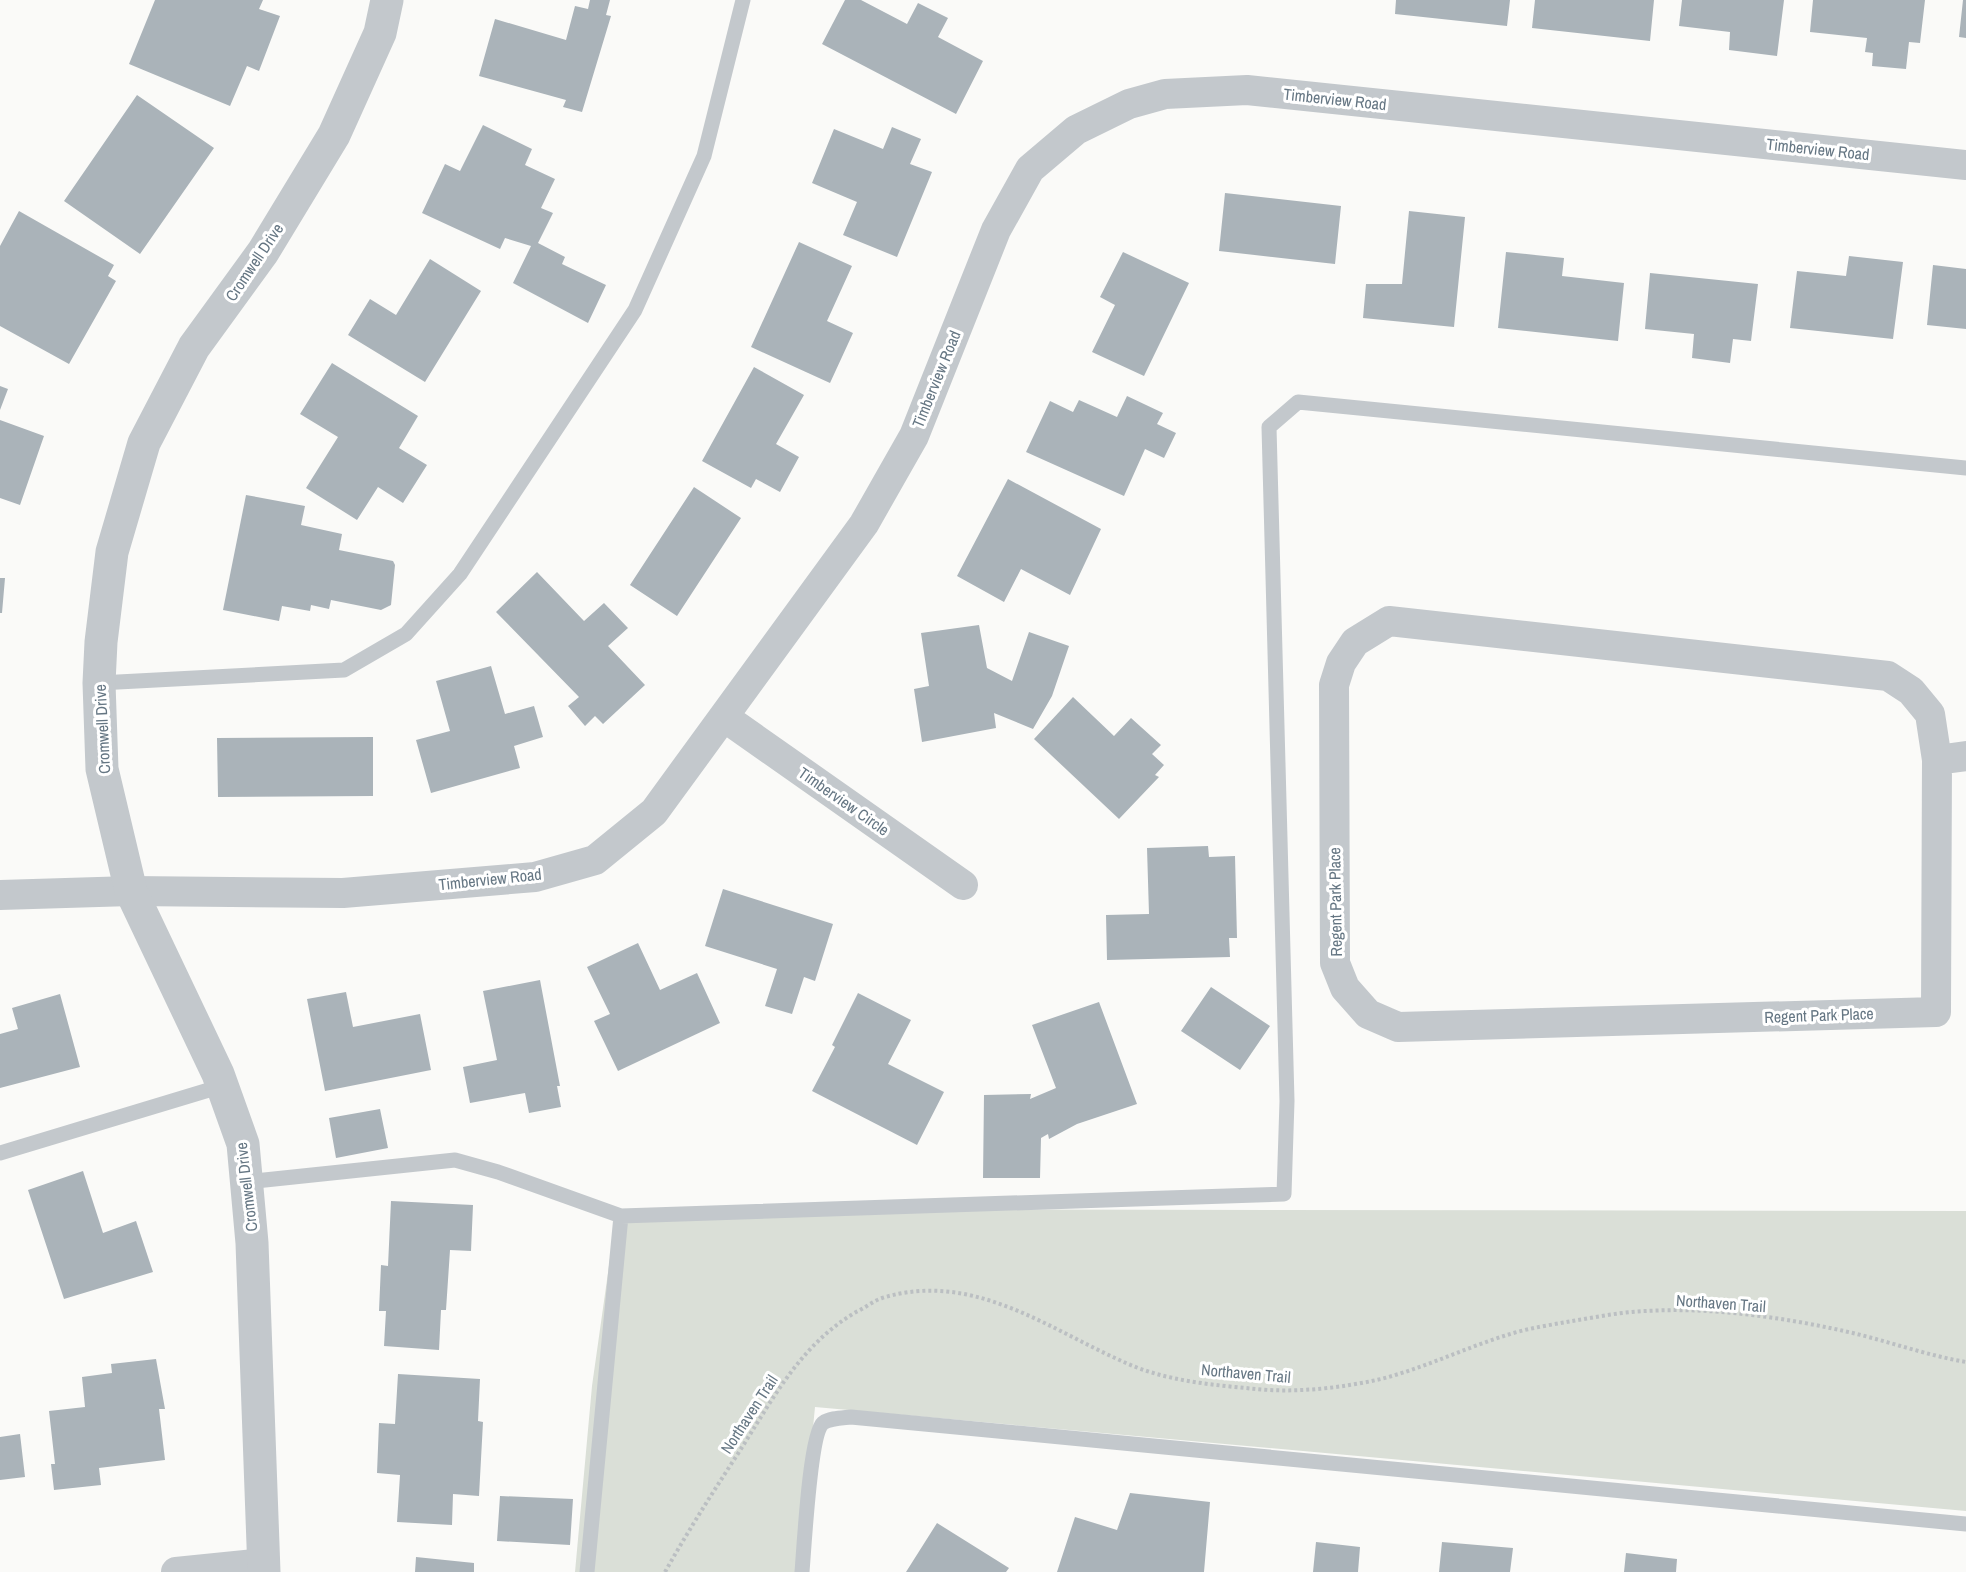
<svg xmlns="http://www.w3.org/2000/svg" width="1966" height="1572" font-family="'Archivo Narrow',sans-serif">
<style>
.park{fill:#dadfd7}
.building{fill:#aab3b9}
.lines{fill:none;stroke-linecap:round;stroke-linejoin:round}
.path{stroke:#bbbfc2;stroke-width:4;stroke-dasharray:3 3;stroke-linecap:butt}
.service{stroke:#c3c8cc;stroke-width:15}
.minor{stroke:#c3c8cc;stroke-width:30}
.tertiary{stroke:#c3c8cc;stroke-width:33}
.labels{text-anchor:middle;stroke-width:6;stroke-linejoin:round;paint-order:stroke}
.street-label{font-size:16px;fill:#657683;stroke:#fff}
</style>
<rect width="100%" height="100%" fill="#fafaf8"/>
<path class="park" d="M 617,1209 L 1966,1211 L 1966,1511 L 815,1407 L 799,1572 L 575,1572 L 592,1386 Z"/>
<path class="building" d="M 155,0 L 263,0 L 259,9 L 280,16 L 259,71 L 247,66 L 230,106 L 129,64 Z
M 590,0 L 610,0 L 606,15 L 611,16 L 582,112 L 563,107 L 566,100 L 479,76 L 495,19 L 566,40 L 575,6 L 588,9 Z
M 845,0 L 861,0 L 907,24 L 918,3 L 948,18 L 938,37 L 983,61 L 956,114 L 822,44 Z
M 1396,0 L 1510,0 L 1507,26 L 1395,14 Z
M 1535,0 L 1654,0 L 1650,41 L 1532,28 Z
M 1682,0 L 1784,0 L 1777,56 L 1729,50 L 1730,32 L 1679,26 Z
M 1813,0 L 1925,0 L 1920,43 L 1909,42 L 1906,69 L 1872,66 L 1873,53 L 1865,52 L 1867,38 L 1810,32 Z
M 1963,0 L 1966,0 L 1966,38 L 1959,37 Z
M 137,95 L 214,148 L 140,254 L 64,201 Z
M 483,125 L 532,149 L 525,165 L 555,179 L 541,208 L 553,213 L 538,243 L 565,257 L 562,264 L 606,285 L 588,323 L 513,283 L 531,246 L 505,238 L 500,249 L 422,213 L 445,164 L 460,171 Z
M 892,127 L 921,139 L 910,164 L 932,172 L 897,257 L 843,235 L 857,202 L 812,183 L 834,129 L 883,149 Z
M 1225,193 L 1341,206 L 1335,264 L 1219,251 Z
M 19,211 L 114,265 L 108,276 L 116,281 L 69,364 L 0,326 L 0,246 Z
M 1409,211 L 1465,217 L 1454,327 L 1363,318 L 1366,284 L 1402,284 Z
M 799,242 L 852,266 L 827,321 L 853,333 L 830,383 L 751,347 Z
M 1123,252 L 1189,283 L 1144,376 L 1092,352 L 1115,305 L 1100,297 Z
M 1506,252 L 1564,258 L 1562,276 L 1624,283 L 1618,341 L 1498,328 Z
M 1849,256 L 1903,262 L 1893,339 L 1790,328 L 1797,271 L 1846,276 Z
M 430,259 L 481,291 L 425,382 L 348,335 L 370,299 L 396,315 Z
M 1933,265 L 1966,269 L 1966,329 L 1927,325 Z
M 1650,273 L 1758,284 L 1751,341 L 1733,339 L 1730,363 L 1692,358 L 1694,334 L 1645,329 Z
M 332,363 L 418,416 L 399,448 L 427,465 L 403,503 L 378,487 L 357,520 L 306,488 L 338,437 L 300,414 Z
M 754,367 L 804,395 L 776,444 L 799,457 L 780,492 L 756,479 L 751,488 L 702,461 Z
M 0,386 L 8,389 L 0,410 Z
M 1127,396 L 1163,413 L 1157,424 L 1176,433 L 1164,458 L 1145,449 L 1124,496 L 1026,452 L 1050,401 L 1073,412 L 1079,400 L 1117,417 Z
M 0,420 L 44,436 L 20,505 L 0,498 Z
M 1008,479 L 1101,529 L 1070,595 L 1021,569 L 1004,602 L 957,576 Z
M 694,487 L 741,518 L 677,616 L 630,585 Z
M 246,495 L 305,506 L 301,525 L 342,534 L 339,550 L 393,561 L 395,565 L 391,605 L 381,610 L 331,600 L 329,609 L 311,605 L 310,611 L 282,606 L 279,621 L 223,610 Z
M 537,572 L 584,621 L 604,603 L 628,628 L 608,646 L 645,685 L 603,724 L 595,716 L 585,726 L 568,706 L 579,697 L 496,612 Z
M 0,578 L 5,578 L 2,613 L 0,613 Z
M 979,625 L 987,668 L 1012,681 L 1029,632 L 1069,646 L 1052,696 L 1033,729 L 994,713 L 996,728 L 922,742 L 914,689 L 929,686 L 921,633 Z
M 491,666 L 505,714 L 534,706 L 543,737 L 514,746 L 520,768 L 431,793 L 416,740 L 450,731 L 436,681 Z
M 1073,697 L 1114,736 L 1131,718 L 1161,745 L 1152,754 L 1164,765 L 1155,775 L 1159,777 L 1119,819 L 1034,739 Z
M 373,737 L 373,796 L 218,797 L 217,738 Z
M 1208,846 L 1209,857 L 1235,856 L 1237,938 L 1229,938 L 1230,957 L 1107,960 L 1106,915 L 1149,914 L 1147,848 Z
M 723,889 L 833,924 L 815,981 L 804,977 L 792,1014 L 765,1006 L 777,969 L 705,946 Z
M 638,943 L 660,990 L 697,973 L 720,1023 L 618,1071 L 594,1021 L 610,1014 L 587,967 Z
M 540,980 L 560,1086 L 557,1086 L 561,1107 L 529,1113 L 525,1093 L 470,1103 L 463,1067 L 497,1060 L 483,991 Z
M 1211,987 L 1270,1026 L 1240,1070 L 1181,1031 Z
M 346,992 L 353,1027 L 420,1014 L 431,1070 L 325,1091 L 307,999 Z
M 858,993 L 911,1020 L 888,1064 L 944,1092 L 917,1145 L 812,1091 L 835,1047 L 832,1045 Z
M 60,994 L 80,1067 L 0,1088 L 0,1034 L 18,1029 L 12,1008 Z
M 1099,1002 L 1137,1104 L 1077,1124 L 1049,1139 L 1048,1134 L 1041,1138 L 1040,1178 L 983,1178 L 984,1095 L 1031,1094 L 1030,1099 L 1056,1088 L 1032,1025 Z
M 380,1109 L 388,1148 L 336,1158 L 329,1118 Z
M 83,1171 L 103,1233 L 136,1221 L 153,1272 L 64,1299 L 28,1190 Z
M 391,1201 L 473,1205 L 471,1251 L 450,1250 L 446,1310 L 441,1310 L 439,1350 L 384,1346 L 386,1311 L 379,1311 L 381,1265 L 388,1266 Z
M 156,1359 L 165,1409 L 159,1409 L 165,1460 L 99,1468 L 101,1485 L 54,1490 L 51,1464 L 55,1464 L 49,1411 L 85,1407 L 82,1377 L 112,1373 L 111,1364 Z
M 398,1374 L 480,1379 L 478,1421 L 483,1422 L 479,1496 L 453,1494 L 452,1525 L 397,1522 L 400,1475 L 377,1473 L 379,1423 L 395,1424 Z
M 20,1434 L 25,1477 L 0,1480 L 0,1437 Z
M 1130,1493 L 1210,1502 L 1204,1572 L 1057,1572 L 1075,1517 L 1117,1530 Z
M 500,1496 L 573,1499 L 570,1545 L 497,1541 Z
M 937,1523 L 1009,1568 L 1006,1572 L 906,1572 Z
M 1316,1542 L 1360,1547 L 1358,1572 L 1313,1572 Z
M 1442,1542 L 1513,1548 L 1510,1572 L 1439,1572 Z
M 1626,1553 L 1677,1559 L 1676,1572 L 1624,1572 Z
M 416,1557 L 474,1563 L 474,1572 L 415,1572 Z"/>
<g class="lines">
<path class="path" d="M 665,1572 C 688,1531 713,1492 739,1452 C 773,1399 800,1345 856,1312 C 865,1308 873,1301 882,1298 C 973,1270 1048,1329 1126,1363 C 1166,1381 1213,1385 1256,1389 C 1297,1393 1341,1388 1381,1379 C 1424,1368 1465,1348 1507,1335 C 1528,1328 1551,1325 1572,1321 C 1596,1317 1621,1312 1646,1311 C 1710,1307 1781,1317 1844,1331 C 1885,1340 1925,1355 1966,1362"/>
<path class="service" d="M 99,683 L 344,670 L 406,634 L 460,574 L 635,310 L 704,156 L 743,0
M 0,1153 L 222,1086
M 246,1182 L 455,1160 L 498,1172 L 621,1216 L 587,1572
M 621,1216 L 1284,1194 L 1287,1101 L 1269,427 L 1298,402 L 1966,468
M 802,1572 C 804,1549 810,1434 823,1423 C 830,1418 842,1418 851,1417 L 1966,1524"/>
<path class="minor" d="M 1389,621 L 1888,676 L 1911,691 L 1930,714 L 1937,760 L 1936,1012 L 1398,1027 L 1368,1014 L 1345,988 L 1335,963 L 1334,685 L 1341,663 L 1355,642 Z
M 724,717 L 963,885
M 1937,760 L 1966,756
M 0,895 L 131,891 L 343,893 L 535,877 L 595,860 L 654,812 L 864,524 L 914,436 L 996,230 L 1030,169 L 1076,130 L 1129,104 L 1165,94 L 1247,90 L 1966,165
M 176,1572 L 264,1563"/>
<path class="tertiary" d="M 264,1572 L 252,1243 L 243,1144 L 218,1074 L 131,891 L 102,769 L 99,683 L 101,642 L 112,552 L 144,443 L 194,347 L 263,252 L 334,135 L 380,33 L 387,0"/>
</g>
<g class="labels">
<g class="street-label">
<text transform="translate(1335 99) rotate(6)" y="6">Timberview Road</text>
<text transform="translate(1818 149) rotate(6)" y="6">Timberview Road</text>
<text transform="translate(254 262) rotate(-56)" y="6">Cromwell Drive</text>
<text transform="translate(936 379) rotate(-68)" y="6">Timberview Road</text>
<text transform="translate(102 729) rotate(-93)" y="6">Cromwell Drive</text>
<text transform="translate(844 801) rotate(35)" y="6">Timberview Circle</text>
<text transform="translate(490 879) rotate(-6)" y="6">Timberview Road</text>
<text transform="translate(1335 902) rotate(-91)" y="6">Regent Park Place</text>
<text transform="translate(1819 1015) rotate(-2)" y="6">Regent Park Place</text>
<text transform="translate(246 1187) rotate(-97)" y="6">Cromwell Drive</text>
<text transform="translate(1721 1303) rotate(4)" y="6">Northaven Trail</text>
<text transform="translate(1246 1373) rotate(5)" y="6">Northaven Trail</text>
<text transform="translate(749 1414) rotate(-57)" y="6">Northaven Trail</text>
</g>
</g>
</svg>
